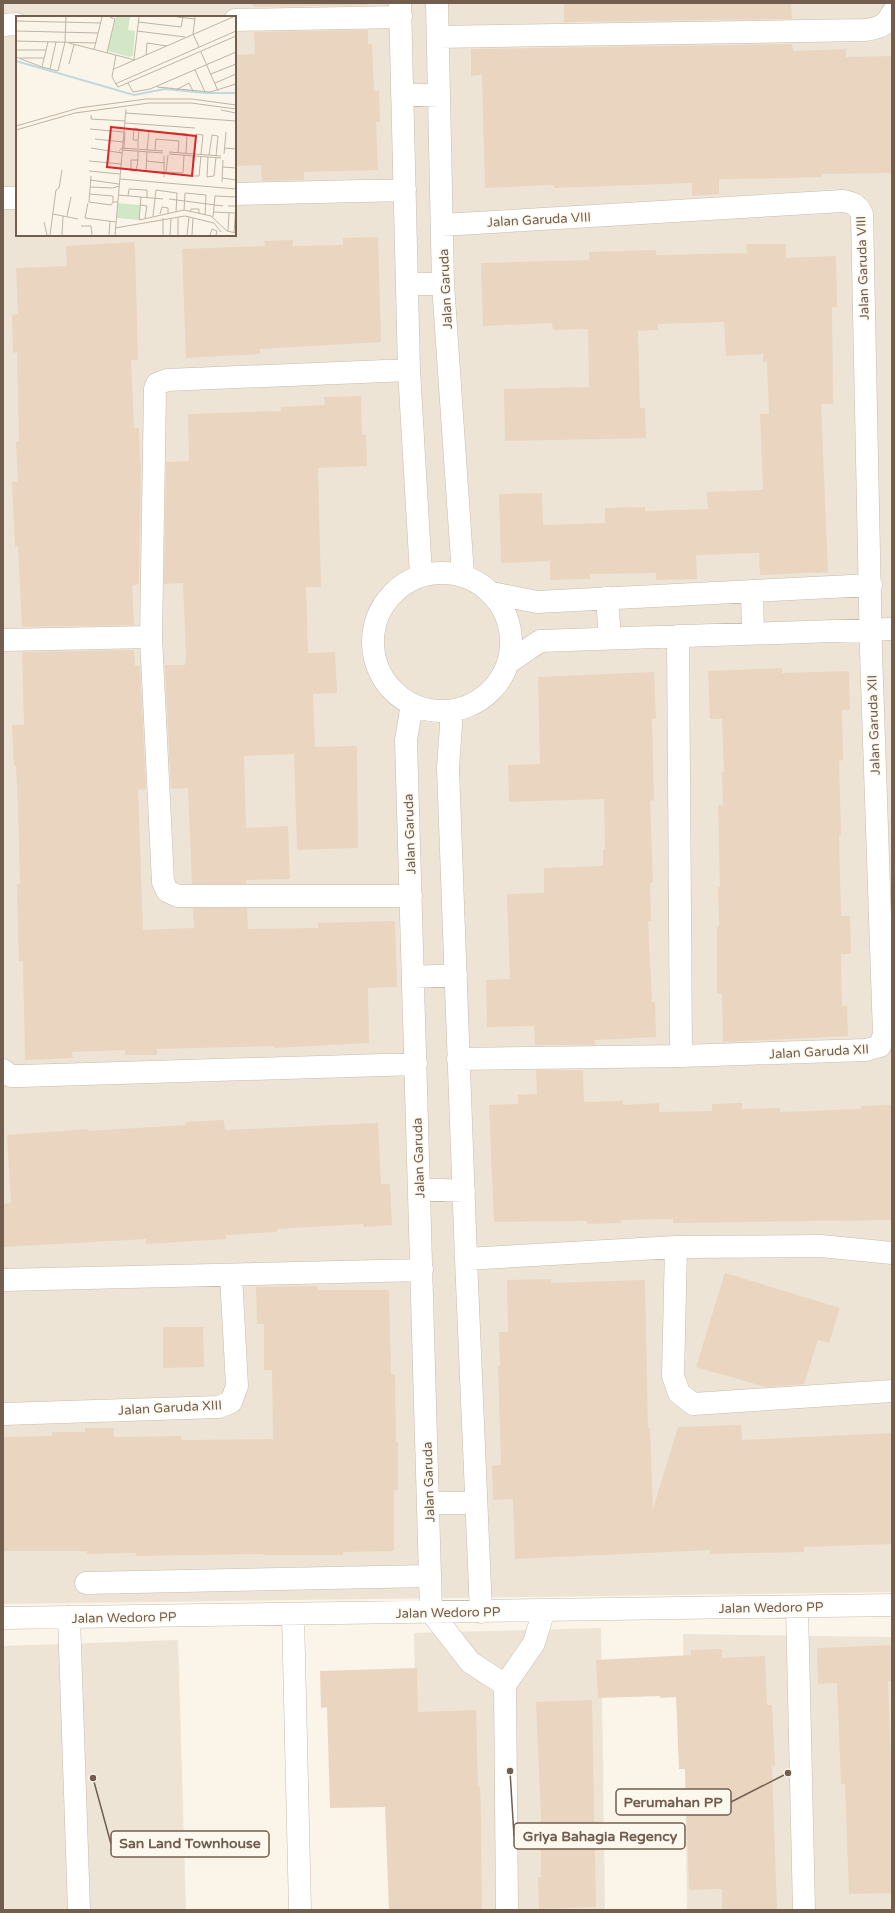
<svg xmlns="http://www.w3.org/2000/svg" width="895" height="1913" font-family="'Varela Round',sans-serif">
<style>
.residential{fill:#ede4d5;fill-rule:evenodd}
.building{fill:#ead5c1}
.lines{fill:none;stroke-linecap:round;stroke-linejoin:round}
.minor-casing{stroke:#c8bbad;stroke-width:23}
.minor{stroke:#fff;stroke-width:22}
.labels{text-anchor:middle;stroke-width:3;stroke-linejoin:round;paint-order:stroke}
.street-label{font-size:13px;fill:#715e4f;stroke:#fdf8ee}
.inset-river{fill:none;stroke:#bfd9e1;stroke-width:2}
.inset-road{fill:none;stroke:#bfb4a6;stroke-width:1}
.view{fill:#d62828;fill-opacity:0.15;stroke:#d62828;stroke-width:2}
.inset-edge{fill:none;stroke:#715e4f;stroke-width:2}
.leader{fill:none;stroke:#715e4f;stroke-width:1.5}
.callout-dot{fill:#715e4f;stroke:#fdf8ee;stroke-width:1.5}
.callout{fill:#fdf8ee;stroke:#715e4f;stroke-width:1.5}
.callout-label{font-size:14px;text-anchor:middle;font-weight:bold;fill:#715e4f}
</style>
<rect width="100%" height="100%" fill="#faf5e8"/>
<path class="residential" d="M 3,3 L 892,3 L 892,1592 L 3,1604 ZM 17,17 L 235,17 L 235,235 L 17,235 Z
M 601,1628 L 605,1910 L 419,1910 L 414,1633 Z
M 683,1634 L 892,1637 L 892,1910 L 687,1910 Z
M 178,1640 L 186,1910 L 3,1910 L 3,1646 Z"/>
<path class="building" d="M 253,3 L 367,3 L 367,5 L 253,7 Z
M 564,3 L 791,3 L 792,19 L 564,22 Z
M 368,30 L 368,44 L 372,44 L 374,91 L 379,91 L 380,122 L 376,122 L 378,170 L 304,172 L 304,180 L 262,181 L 261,165 L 235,166 L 235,55 L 255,54 L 254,32 Z
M 792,44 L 793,51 L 846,49 L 846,57 L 892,56 L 892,173 L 822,174 L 822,177 L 792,178 L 719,179 L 719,194 L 692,196 L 692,183 L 554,188 L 554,185 L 485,188 L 482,75 L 471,76 L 471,49 Z
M 378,237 L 381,342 L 260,349 L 260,354 L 186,358 L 182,249 L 265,246 L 264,241 L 293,240 L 293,246 L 343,245 L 343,238 Z
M 134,242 L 135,246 L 138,360 L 131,360 L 134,428 L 139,428 L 140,463 L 141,463 L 139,584 L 132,585 L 134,625 L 22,627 L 18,547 L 15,547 L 12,482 L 18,482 L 16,442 L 19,442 L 17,352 L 13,353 L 12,315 L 18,314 L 16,268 L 67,266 L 66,246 Z
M 746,244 L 786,244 L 786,258 L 836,256 L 837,307 L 832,307 L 833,404 L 821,404 L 828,572 L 760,575 L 759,553 L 696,555 L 697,579 L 656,580 L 656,573 L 590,574 L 590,579 L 550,580 L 550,561 L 501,563 L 499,494 L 542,493 L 543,525 L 605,523 L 605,508 L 645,507 L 645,511 L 708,509 L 707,492 L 763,490 L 760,414 L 769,414 L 767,362 L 763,362 L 763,354 L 726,356 L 724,322 L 658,324 L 658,330 L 638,331 L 640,408 L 645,408 L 646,438 L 505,441 L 504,389 L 589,387 L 588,329 L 553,330 L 552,323 L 483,326 L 481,263 L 589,260 L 589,252 L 656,250 L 656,255 L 747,253 Z
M 361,396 L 362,435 L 366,435 L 367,466 L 318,468 L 321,587 L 306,587 L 308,653 L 335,652 L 337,693 L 313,694 L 315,747 L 357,746 L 358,848 L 297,850 L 294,754 L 244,756 L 246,828 L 288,826 L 290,879 L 246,880 L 246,884 L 192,884 L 188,788 L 171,789 L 165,665 L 185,665 L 186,656 L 183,583 L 164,584 L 166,462 L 189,461 L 188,414 L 281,411 L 281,407 L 325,405 L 324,397 Z
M 134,650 L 135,666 L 140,666 L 146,789 L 138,790 L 143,930 L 194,928 L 193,908 L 247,908 L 248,929 L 318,928 L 318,923 L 395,921 L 397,987 L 368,988 L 369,1043 L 274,1048 L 274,1046 L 157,1049 L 157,1055 L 125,1055 L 125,1050 L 72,1052 L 73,1058 L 25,1060 L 23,961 L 19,961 L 18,929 L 17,884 L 20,884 L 18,807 L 16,766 L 14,766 L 12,725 L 24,725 L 22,652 Z
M 782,668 L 782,673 L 849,671 L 850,710 L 842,710 L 843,760 L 839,761 L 841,835 L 839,835 L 841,916 L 850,916 L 851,954 L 841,954 L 842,1006 L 847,1006 L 848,1036 L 723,1042 L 722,994 L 717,994 L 717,927 L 719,927 L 718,887 L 720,887 L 718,805 L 723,805 L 722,772 L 724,772 L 722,719 L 710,719 L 708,671 Z
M 654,672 L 656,719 L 652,719 L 654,800 L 650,801 L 653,883 L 650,883 L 651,921 L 648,921 L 652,1002 L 655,1002 L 656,1037 L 594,1040 L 595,1045 L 535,1045 L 534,1026 L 487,1027 L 486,980 L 510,979 L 507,894 L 544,893 L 544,868 L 603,866 L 603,849 L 605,849 L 604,799 L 509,802 L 508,765 L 540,764 L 538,677 Z
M 536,1070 L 583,1070 L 584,1102 L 623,1101 L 623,1105 L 659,1103 L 659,1112 L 712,1111 L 712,1104 L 742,1103 L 742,1109 L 780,1108 L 780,1112 L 861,1109 L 861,1106 L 892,1105 L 892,1220 L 673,1223 L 673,1219 L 621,1220 L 621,1223 L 587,1224 L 587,1221 L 494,1222 L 489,1105 L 518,1104 L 518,1095 L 537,1094 Z
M 224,1120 L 225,1130 L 378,1123 L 381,1184 L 390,1184 L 392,1225 L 364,1227 L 363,1224 L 277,1229 L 277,1232 L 226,1235 L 226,1239 L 146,1244 L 146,1239 L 3,1247 L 3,1204 L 11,1203 L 7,1135 L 88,1129 L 88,1131 L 185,1125 L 185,1122 Z
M 725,1273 L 840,1308 L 829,1343 L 818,1340 L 804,1384 L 766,1387 L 696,1367 Z
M 551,1279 L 551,1283 L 645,1280 L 648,1428 L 650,1428 L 653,1509 L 678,1427 L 741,1425 L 742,1440 L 892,1433 L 892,1544 L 804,1547 L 804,1552 L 710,1554 L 710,1550 L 515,1559 L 513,1499 L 493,1500 L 492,1466 L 501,1465 L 498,1366 L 500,1366 L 499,1332 L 508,1332 L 507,1280 Z
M 318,1286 L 318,1290 L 389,1290 L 391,1374 L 395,1374 L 396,1442 L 398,1442 L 398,1490 L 394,1490 L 394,1551 L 343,1552 L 343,1555 L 263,1555 L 263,1554 L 136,1556 L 136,1553 L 87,1554 L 87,1551 L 3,1551 L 3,1437 L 52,1436 L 52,1432 L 85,1432 L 85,1428 L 114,1428 L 114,1437 L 181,1436 L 181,1440 L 273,1439 L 272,1370 L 264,1370 L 264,1324 L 257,1324 L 256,1287 Z
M 163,1327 L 203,1327 L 204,1367 L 163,1368 Z
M 892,1645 L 892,1681 L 888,1681 L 892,1789 L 892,1893 L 849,1894 L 845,1784 L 841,1784 L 837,1683 L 818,1684 L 817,1648 Z
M 722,1649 L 722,1658 L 765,1656 L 767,1705 L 772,1705 L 775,1765 L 772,1766 L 777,1910 L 722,1910 L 722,1889 L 689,1890 L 685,1769 L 679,1769 L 676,1697 L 660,1698 L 660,1696 L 598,1698 L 596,1660 L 691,1655 L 691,1650 Z
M 417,1668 L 418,1712 L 476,1710 L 478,1787 L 480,1787 L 481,1819 L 482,1910 L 389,1910 L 385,1807 L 330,1808 L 327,1707 L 321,1708 L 320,1671 Z
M 592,1700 L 596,1907 L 539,1909 L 538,1877 L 541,1877 L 541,1816 L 536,1702 Z"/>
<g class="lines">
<g class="minor-casing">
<path id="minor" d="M 400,3 L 409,370 L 421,575
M 437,3 L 443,284 L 463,575
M 235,20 L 401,17
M 3,25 L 17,24
M 438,37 L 864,30 C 876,29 887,26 892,13
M 402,94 L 439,96
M 235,194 L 405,190
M 3,198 L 17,198
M 442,225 L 843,201 C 853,203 857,204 862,214 L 871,652 L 884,1034 L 880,1046 L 866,1050 L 681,1056 L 458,1059
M 407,284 L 443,284
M 409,370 L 167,380 L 157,384 L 155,389 L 151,637 L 163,882 L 167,891 L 178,896 L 411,896
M373 642a69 69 0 1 1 138 0a69 69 0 1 1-138 0Z
M 752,591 L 753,633
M 492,593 L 537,602 L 871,585
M 607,598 L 610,638
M 678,636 L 681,1056
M 3,640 L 151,637
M 508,663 L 540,641 L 892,629
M 412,704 L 406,740 L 431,1612 L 470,1662 L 505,1685
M 452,711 L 448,768 L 466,1259 L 481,1612
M 413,977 L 456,975
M 3,1070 L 11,1076 L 21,1076 L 416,1064
M 419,1189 L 464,1191
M 676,1247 L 673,1376 L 679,1393 L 693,1404 L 892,1391
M 466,1259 L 676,1247 L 821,1246 L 892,1253
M 3,1280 L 422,1270
M 3,1414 L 219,1407 L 231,1402 L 237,1386 L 231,1275
M 428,1503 L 476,1503
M 86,1583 L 429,1576
M 797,1607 L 804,1910
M 293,1614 L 300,1910
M 69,1617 L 79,1910
M 3,1618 L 892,1605
M 507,1910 L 505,1685 L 534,1643 L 544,1610"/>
</g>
<use href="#minor" class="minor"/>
</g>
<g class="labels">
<g class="street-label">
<text transform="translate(539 219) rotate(-3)" y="5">Jalan Garuda VIII</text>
<text transform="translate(862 268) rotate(-92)" y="5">Jalan Garuda VIII</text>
<text transform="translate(445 289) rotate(-93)" y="5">Jalan Garuda</text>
<text transform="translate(873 725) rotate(-92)" y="5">Jalan Garuda XII</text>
<text transform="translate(409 834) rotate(-92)" y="5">Jalan Garuda</text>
<text transform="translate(819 1051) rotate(-3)" y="5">Jalan Garuda XII</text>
<text transform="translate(418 1158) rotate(-92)" y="5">Jalan Garuda</text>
<text transform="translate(170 1407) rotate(-3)" y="5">Jalan Garuda XIII</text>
<text transform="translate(428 1482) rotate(-92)" y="5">Jalan Garuda</text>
<text transform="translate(771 1607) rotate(-1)" y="5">Jalan Wedoro PP</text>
<text transform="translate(448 1612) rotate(-1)" y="5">Jalan Wedoro PP</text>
<text transform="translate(124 1617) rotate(-1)" y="5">Jalan Wedoro PP</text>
</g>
</g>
<g transform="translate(16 16)">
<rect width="220" height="220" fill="#faf5e8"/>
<path d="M 100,1 L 114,1 L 112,14 L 119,15 L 117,39 L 114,41 L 92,35 ZM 102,187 L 124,189 L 123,204 L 101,202 Z" fill="#d2e6c8"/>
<path class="inset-river" d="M 0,45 L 118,79 L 149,73 L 190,77 L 220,77"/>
<path class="inset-road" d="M 161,1 L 179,3M 179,1 L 177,18 L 183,31M 0,5 L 85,7M 122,6 L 165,11 L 167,1M 0,15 L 82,17M 121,15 L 169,21M 0,25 L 80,27M 32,26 L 26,51 L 34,53M 40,26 L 34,53 L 42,55 L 49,26 L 50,1M 53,27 L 119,44M 0,34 L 30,34M 78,34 L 86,1M 185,36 L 202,75M 91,37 L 99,3 L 94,1M 100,39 L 96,61 L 102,71 L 220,20M 130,39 L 131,27 L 151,30M 0,41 L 26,51M 4,42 L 28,42M 118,43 L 123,1M 53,48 L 58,29M 98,53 L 217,1M 179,54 L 189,76M 195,58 L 220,48M 112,67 L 117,76 L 134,73 L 220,36M 199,67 L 220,58M 99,68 L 220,15M 141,71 L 194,76 L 220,68M 160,74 L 173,67 L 177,75M 205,94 L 220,97M 110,97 L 220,105M 75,99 L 75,103 L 109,105M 109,107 L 179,112M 0,110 L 63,92 L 130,83 L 176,83 L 220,89M 74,113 L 108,116M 0,114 L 59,97 L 133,87 L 175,87 L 220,93M 79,123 L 107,126M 75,132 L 106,137M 108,132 L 109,116M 122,132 L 122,124 L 123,114 L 123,113 L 118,112 L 117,124 L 122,124M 208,132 L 220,133M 106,134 L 147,137M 131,134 L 133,115 L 171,118 L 170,137M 139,134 L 140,123 L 151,124 L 163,125 L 162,137M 103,135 L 106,132 L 147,135M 131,136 L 130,155 L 167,157 L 168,139M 153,136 L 205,140M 153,138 L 205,142M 178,138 L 180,118 L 187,119 L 185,138M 208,138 L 210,116M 177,139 L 176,160 L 183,160 L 185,140M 193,139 L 196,119 L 202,120 L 200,140M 192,141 L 191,161 L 198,160 L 200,141M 122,144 L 115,144 L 115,155 L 120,155 L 122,144 L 122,135M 73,145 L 105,148M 130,145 L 149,147M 207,151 L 220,152M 73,155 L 104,158M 150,156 L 152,139M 75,160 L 73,186 L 95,189 L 97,186 L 102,186M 148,161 L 148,140M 206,162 L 220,164M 104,163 L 220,173M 74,164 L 103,168M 206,166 L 207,144M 74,171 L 97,172 L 103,170M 73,178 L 97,180 L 97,186M 102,179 L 147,183M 112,180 L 113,173 L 131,174 L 131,182M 125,181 L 123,204 L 168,194 L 195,200 L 211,215 L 220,217M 153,183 L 207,190M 72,187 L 69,202 L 100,206M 124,189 L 131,190 L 129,202M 212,190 L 220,190 L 218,217M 168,194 L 169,177 L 190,179 L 189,199M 174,196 L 175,193 L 183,193 L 183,198M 197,196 L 219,197M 37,198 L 62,203M 144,198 L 146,191 L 152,192 L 152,197M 51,200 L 55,181M 137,200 L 140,174 L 161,177 L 160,196M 197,201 L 199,180 L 220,181M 147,202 L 147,219M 28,206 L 31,219M 65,210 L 75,210 L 76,219M 99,212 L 169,200 L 198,207 L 205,216M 212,215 L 213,197M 34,219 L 40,174 L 43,172 L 46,154M 46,219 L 47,200M 93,219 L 94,205M 99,219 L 110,93M 154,219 L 155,203M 162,219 L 162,201M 171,219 L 173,201M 176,219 L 177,202M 194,219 L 196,213 L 201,215 L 200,219"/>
<path class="view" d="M 95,111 L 180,120 L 176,160 L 91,151 Z"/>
<rect width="220" height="220" class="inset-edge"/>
</g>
<path class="leader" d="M788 1773L731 1802M510 1771L514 1836M93 1778L111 1844"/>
<g class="callout-dot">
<circle cx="788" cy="1773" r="4"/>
<circle cx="510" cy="1771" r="4"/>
<circle cx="93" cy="1778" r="4"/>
</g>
<g class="callout">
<rect x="616" y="1789" width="115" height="26" rx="4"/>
<rect x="514" y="1823" width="171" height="26" rx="4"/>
<rect x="111" y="1831" width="158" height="26" rx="4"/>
</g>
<g class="callout-label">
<text x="673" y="1807">Perumahan PP</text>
<text x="600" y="1841">Griya Bahagia Regency</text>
<text x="190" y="1848">San Land Townhouse</text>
</g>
<rect width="895" height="1913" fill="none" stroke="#715e4f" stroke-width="8"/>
</svg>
